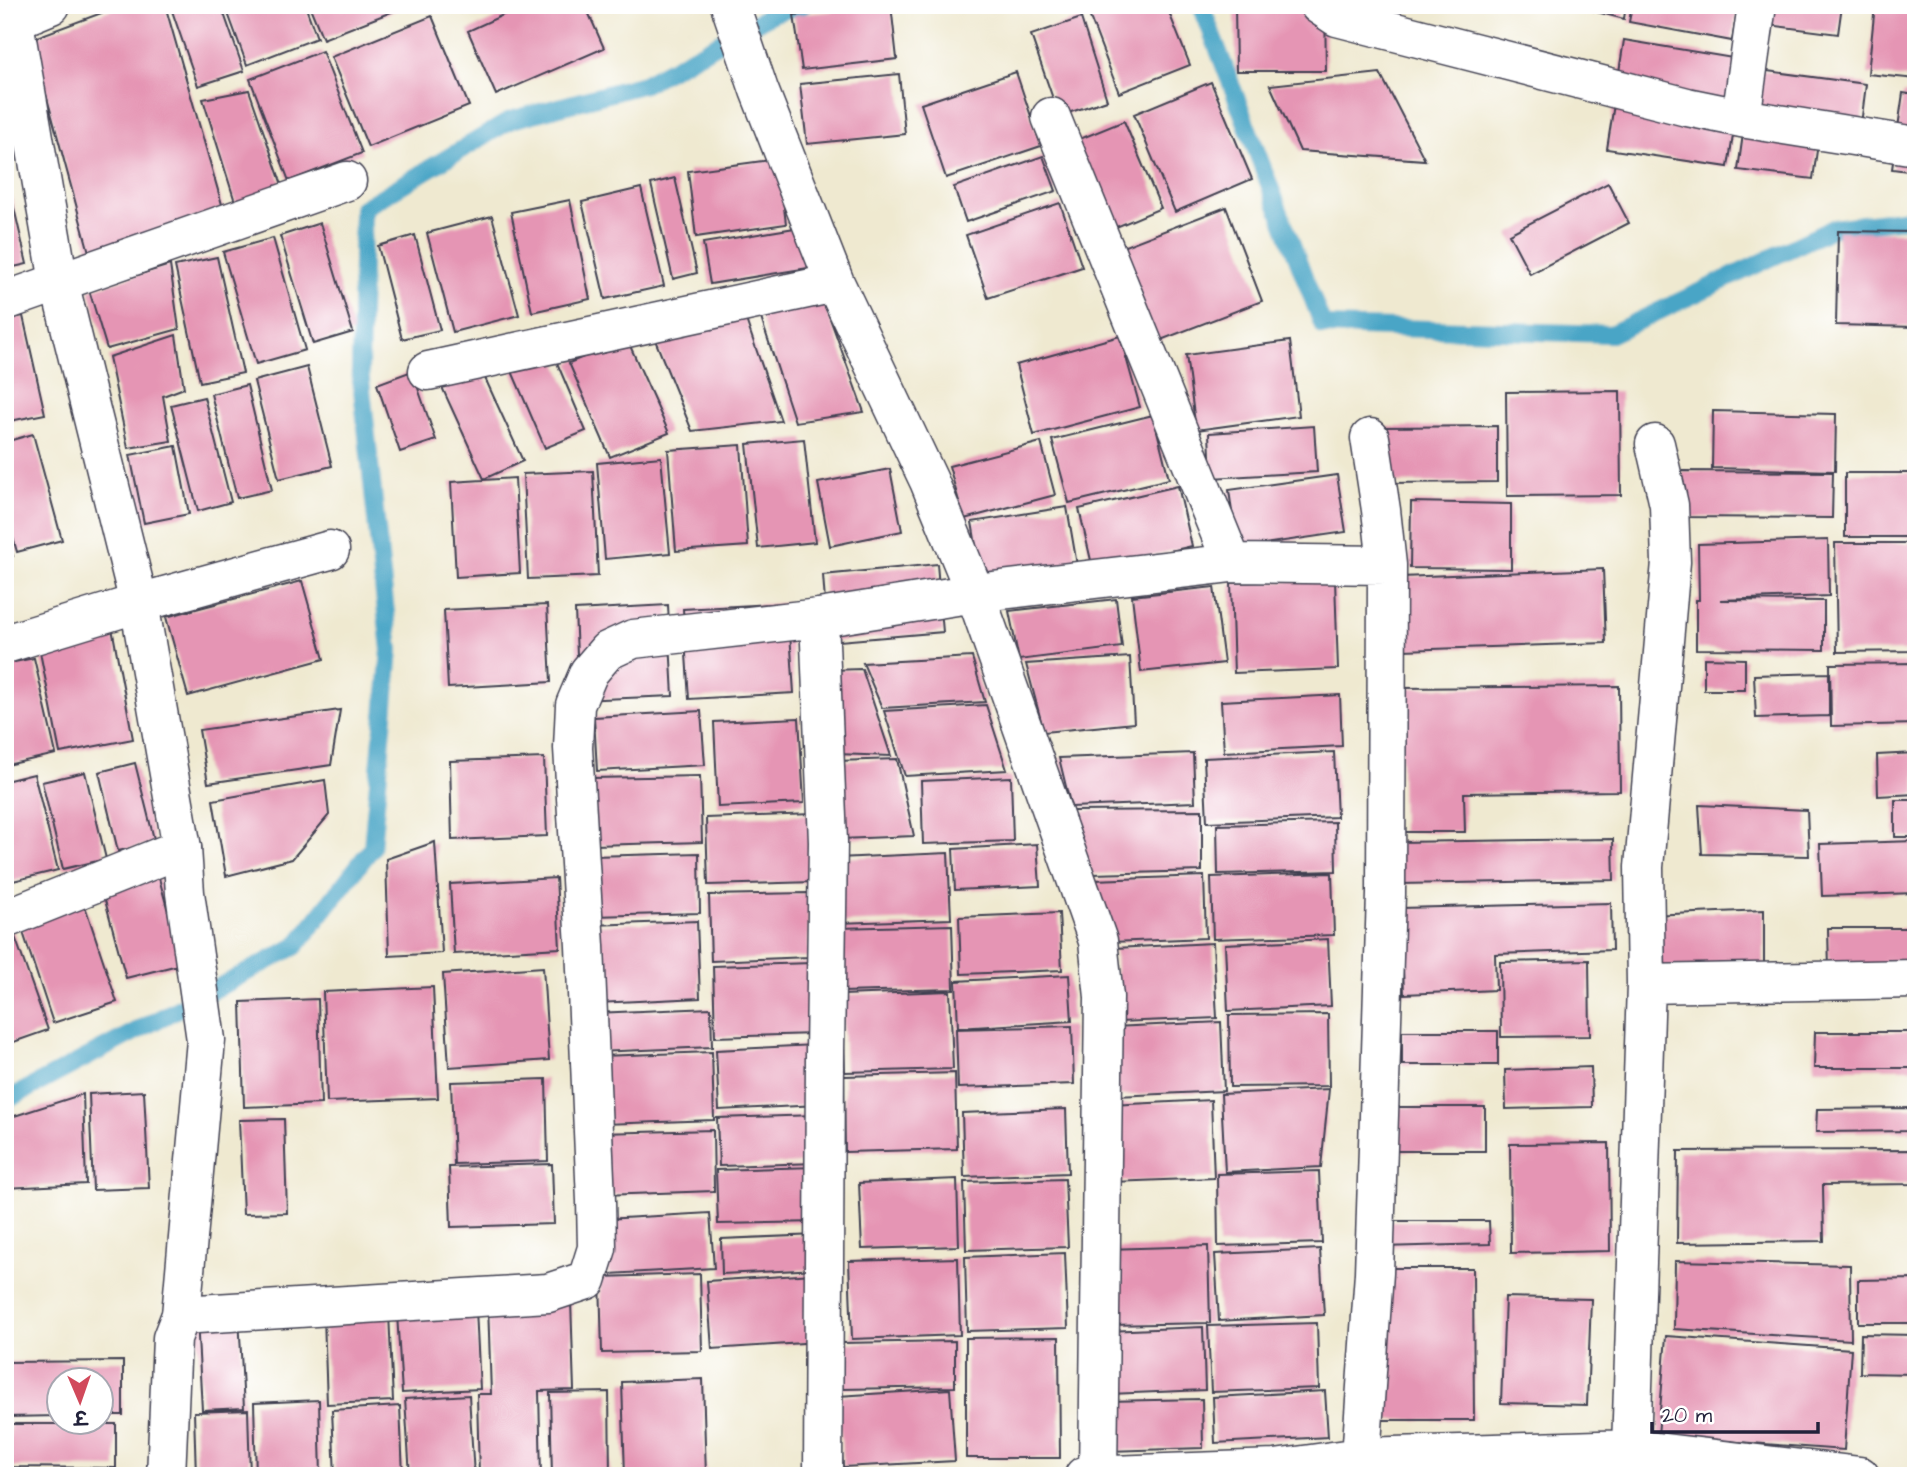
<svg xmlns="http://www.w3.org/2000/svg" width="1921" height="1481" font-family="'Architects Daughter','Playpen Sans Deva',sans-serif">
<style>
.lines{fill:none;stroke-linecap:round;stroke-linejoin:round}
.stream{stroke:#48a5c6;stroke-width:18}
.building{fill:#e595b4}
.minor-casing{stroke:#414051;stroke-width:41}
.tertiary-casing{stroke:#414051;stroke-width:41}
.minor{stroke:#fff;stroke-width:38}
.tertiary{stroke:#fff;stroke-width:38}
</style>
<rect width="100%" height="100%" fill="#fff"/>
<filter id="ink" filterUnits="userSpaceOnUse"><feTurbulence type="fractalNoise" baseFrequency=".0143" numOctaves="2"/><feDisplacementMap in="SourceGraphic" scale="14" xChannelSelector="R" yChannelSelector="G"/><feConvolveMatrix kernelMatrix="1 2 1 2 8 2 1 2 1" color-interpolation-filters="sRGB"/></filter>
<filter id="wash" filterUnits="userSpaceOnUse"><feTurbulence type="fractalNoise" baseFrequency=".00686" numOctaves="4" result="noise"/><feDisplacementMap in="SourceGraphic" scale="28" xChannelSelector="R" yChannelSelector="G"/><feGaussianBlur stdDeviation="1.57" result="paint"/><feColorMatrix in="noise" values="0 0 0 0 0 0 0 0 0 0 0 0 0 0 0 0 0 1.4 0 .05"/><feComposite in="paint" operator="in"/></filter>
<g filter="url(#wash)">
<rect width="100%" height="100%" fill="#efe9d0"/>
<g class="lines">
<path class="stream" d="M 1201,5 L 1323,326 L 1611,334 L 1834,228 L 1916,217
M 5,1101 L 296,946 L 372,848 L 390,650 L 360,371 L 363,208 L 511,120 L 644,84 L 774,13 L 803,5"/>
</g>
<g id="blocks">
<path class="building" d="M 123,5 L 165,5 L 223,208 L 90,256 L 31,39 Z
M 170,5 L 221,5 L 244,71 L 198,86 Z
M 225,5 L 305,5 L 317,38 L 247,65 Z
M 309,5 L 409,5 L 323,39 Z
M 458,5 L 481,5 L 461,13 Z
M 525,5 L 585,5 L 604,48 L 496,95 L 468,31 Z
M 891,5 L 897,59 L 802,70 L 794,15 Z
M 1104,5 L 1166,5 L 1190,65 L 1119,93 L 1088,12 Z
M 1235,5 L 1325,5 L 1326,71 L 1236,71 Z
M 1577,5 L 1626,5 L 1624,19 L 1577,7 Z
M 1632,5 L 1738,5 L 1732,41 L 1629,22 Z
M 1763,5 L 1842,5 L 1838,34 L 1761,24 Z
M 1875,5 L 1916,5 L 1916,79 L 1868,74 Z
M 432,16 L 469,106 L 368,147 L 331,57 Z
M 1081,18 L 1107,100 L 1059,116 L 1031,35 Z
M 1624,40 L 1745,60 L 1728,167 L 1607,149 Z
M 322,51 L 362,153 L 289,181 L 250,79 Z
M 1752,69 L 1866,84 L 1859,141 L 1819,136 L 1813,179 L 1738,170 Z
M 1016,72 L 1041,146 L 946,178 L 921,104 Z
M 1380,73 L 1425,160 L 1300,151 L 1270,85 Z
M 899,74 L 905,134 L 807,144 L 800,84 Z
M 1211,82 L 1252,179 L 1175,212 L 1134,114 Z
M 249,90 L 283,188 L 236,205 L 203,99 Z
M 1903,93 L 1916,95 L 1916,172 L 1892,169 Z
M 1124,121 L 1161,208 L 1107,231 L 1070,143 Z
M 1043,156 L 1056,191 L 966,222 L 954,187 Z
M 778,159 L 786,224 L 696,237 L 688,171 Z
M 5,169 L 27,264 L 5,269 Z
M 675,178 L 697,273 L 673,279 L 651,184 Z
M 1608,183 L 1629,223 L 1530,274 L 1509,234 Z
M 641,188 L 664,286 L 605,299 L 582,202 Z
M 570,200 L 590,299 L 532,312 L 511,212 Z
M 1060,203 L 1082,267 L 988,298 L 966,235 Z
M 1226,207 L 1262,301 L 1153,343 L 1117,249 Z
M 492,216 L 519,315 L 453,332 L 427,233 Z
M 320,223 L 353,332 L 313,344 L 280,236 Z
M 801,227 L 808,268 L 710,284 L 703,243 Z
M 1838,231 L 1916,232 L 1916,327 L 1836,325 Z
M 415,235 L 440,330 L 402,339 L 378,246 Z
M 273,238 L 305,350 L 256,364 L 223,252 Z
M 217,257 L 243,373 L 200,382 L 175,266 Z
M 170,265 L 179,329 L 107,349 L 89,290 Z
M 824,302 L 864,412 L 795,422 L 759,312 Z
M 744,314 L 781,421 L 692,431 L 653,335 Z
M 23,316 L 45,414 L 5,422 L 5,320 Z
M 176,335 L 184,388 L 163,396 L 171,441 L 128,448 L 109,357 Z
M 1120,336 L 1140,407 L 1034,435 L 1016,365 Z
M 627,339 L 669,433 L 610,457 L 569,363 Z
M 1290,341 L 1299,416 L 1196,430 L 1186,355 Z
M 552,351 L 586,431 L 545,448 L 511,369 Z
M 307,367 L 332,466 L 279,479 L 254,381 Z
M 480,367 L 523,461 L 484,479 L 441,385 Z
M 412,371 L 436,440 L 400,452 L 377,384 Z
M 247,385 L 272,490 L 237,498 L 211,394 Z
M 1620,391 L 1621,495 L 1507,496 L 1506,392 Z
M 204,397 L 231,502 L 198,511 L 171,405 Z
M 1713,411 L 1836,414 L 1835,471 L 1712,468 Z
M 1153,415 L 1169,479 L 1069,503 L 1052,440 Z
M 1314,426 L 1317,472 L 1211,478 L 1209,433 Z
M 1497,426 L 1497,482 L 1385,483 L 1384,427 Z
M 33,434 L 62,540 L 17,552 L 5,509 L 5,442 Z
M 804,439 L 815,542 L 758,548 L 747,444 Z
M 1041,442 L 1055,495 L 964,519 L 949,466 Z
M 741,445 L 748,546 L 676,551 L 668,450 Z
M 176,446 L 189,514 L 144,523 L 130,455 Z
M 661,457 L 670,553 L 605,559 L 597,463 Z
M 890,469 L 902,531 L 830,546 L 818,483 Z
M 593,471 L 598,576 L 528,579 L 523,474 Z
M 1682,471 L 1833,472 L 1832,518 L 1682,517 Z
M 1845,473 L 1916,473 L 1916,537 L 1845,537 Z
M 1337,475 L 1346,532 L 1237,548 L 1229,490 Z
M 515,478 L 520,573 L 456,577 L 451,482 Z
M 1178,486 L 1192,546 L 1093,569 L 1079,509 Z
M 1411,502 L 1511,504 L 1511,569 L 1410,568 Z
M 1067,507 L 1077,565 L 982,581 L 972,522 Z
M 5,531 L 13,556 L 5,558 Z
M 1828,540 L 1829,596 L 1720,600 L 1824,601 L 1824,650 L 1696,649 L 1696,600 L 1699,600 L 1698,544 Z
M 1835,543 L 1916,543 L 1916,651 L 1837,652 Z
M 937,564 L 943,632 L 828,642 L 823,575 Z
M 1603,569 L 1606,643 L 1403,650 L 1401,577 Z
M 1335,580 L 1338,669 L 1234,673 L 1231,583 Z
M 302,581 L 324,659 L 188,696 L 166,617 Z
M 1214,587 L 1224,663 L 1141,672 L 1132,596 Z
M 1116,599 L 1122,647 L 1019,660 L 1009,611 Z
M 788,603 L 794,693 L 689,699 L 683,609 Z
M 547,605 L 551,682 L 448,688 L 444,610 Z
M 668,605 L 673,696 L 579,700 L 575,610 Z
M 112,628 L 133,739 L 60,753 L 38,642 Z
M 972,657 L 985,702 L 882,708 L 863,663 Z
M 1130,657 L 1134,723 L 1044,732 L 1026,664 Z
M 34,658 L 56,754 L 7,765 L 5,756 L 5,664 Z
M 1704,658 L 1745,659 L 1745,690 L 1704,690 Z
M 1916,663 L 1916,724 L 1831,726 L 1830,664 Z
M 862,669 L 891,756 L 837,754 L 831,670 Z
M 1829,673 L 1829,716 L 1756,718 L 1754,675 Z
M 1619,686 L 1620,791 L 1464,793 L 1465,832 L 1402,832 L 1400,688 Z
M 1340,695 L 1342,746 L 1224,752 L 1221,701 Z
M 986,705 L 1007,770 L 905,776 L 884,711 Z
M 340,710 L 331,765 L 208,783 L 199,730 Z
M 701,711 L 705,765 L 597,771 L 594,717 Z
M 799,718 L 804,803 L 718,807 L 714,722 Z
M 1334,752 L 1337,817 L 1207,822 L 1204,758 Z
M 1193,753 L 1195,802 L 1071,807 L 1059,758 Z
M 1916,753 L 1916,794 L 1878,796 L 1877,755 Z
M 544,758 L 547,836 L 452,840 L 450,761 Z
M 897,759 L 914,836 L 840,839 L 837,761 Z
M 135,763 L 155,843 L 118,851 L 99,772 Z
M 85,772 L 106,859 L 63,869 L 42,782 Z
M 34,774 L 58,870 L 5,883 L 5,781 Z
M 700,776 L 702,842 L 594,845 L 592,778 Z
M 1011,777 L 1013,841 L 923,844 L 921,781 Z
M 325,780 L 329,815 L 292,859 L 226,876 L 213,800 Z
M 1895,800 L 1916,800 L 1916,837 L 1895,837 Z
M 1699,805 L 1807,810 L 1809,856 L 1702,854 Z
M 1202,810 L 1202,871 L 1092,874 L 1072,811 Z
M 812,814 L 814,882 L 708,885 L 706,818 Z
M 1335,822 L 1336,871 L 1218,874 L 1217,825 Z
M 1613,839 L 1614,880 L 1399,884 L 1398,842 Z
M 1916,841 L 1916,893 L 1822,896 L 1820,844 Z
M 435,842 L 442,953 L 389,956 L 386,859 Z
M 1037,844 L 1040,886 L 955,890 L 953,849 Z
M 699,853 L 700,913 L 594,916 L 593,856 Z
M 948,853 L 951,919 L 839,923 L 837,858 Z
M 1332,873 L 1334,935 L 1213,939 L 1211,877 Z
M 1204,876 L 1206,938 L 1111,942 L 1094,880 Z
M 159,878 L 182,964 L 126,978 L 103,893 Z
M 556,878 L 560,948 L 454,954 L 450,884 Z
M 808,893 L 809,957 L 711,961 L 709,895 Z
M 83,900 L 117,1002 L 53,1023 L 19,920 Z
M 1611,903 L 1612,950 L 1495,954 L 1496,990 L 1404,994 L 1401,908 Z
M 1764,910 L 1764,965 L 1652,968 L 1650,915 Z
M 1059,913 L 1062,970 L 961,974 L 959,917 Z
M 697,921 L 700,998 L 597,1003 L 593,925 Z
M 952,925 L 954,989 L 841,992 L 839,928 Z
M 1828,928 L 1916,928 L 1916,970 L 1829,971 Z
M 13,931 L 48,1030 L 5,1045 L 5,933 Z
M 1328,939 L 1331,1006 L 1228,1011 L 1225,944 Z
M 1213,943 L 1217,1018 L 1118,1022 L 1115,948 Z
M 1589,960 L 1590,1036 L 1501,1037 L 1500,962 Z
M 812,963 L 815,1034 L 715,1037 L 713,966 Z
M 543,967 L 549,1060 L 449,1067 L 443,974 Z
M 1069,975 L 1072,1021 L 958,1028 L 956,981 Z
M 433,987 L 438,1098 L 327,1102 L 323,992 Z
M 950,991 L 953,1069 L 845,1072 L 842,995 Z
M 318,999 L 321,1104 L 244,1107 L 241,1002 Z
M 711,1008 L 712,1047 L 597,1052 L 595,1013 Z
M 1328,1014 L 1329,1086 L 1230,1087 L 1229,1015 Z
M 1221,1022 L 1224,1091 L 1117,1096 L 1113,1027 Z
M 1072,1026 L 1074,1084 L 958,1088 L 956,1029 Z
M 1402,1031 L 1498,1031 L 1498,1065 L 1402,1065 Z
M 1815,1032 L 1916,1032 L 1916,1068 L 1814,1068 Z
M 815,1045 L 818,1105 L 719,1110 L 716,1050 Z
M 712,1052 L 714,1120 L 604,1124 L 601,1056 Z
M 1591,1067 L 1592,1107 L 1506,1109 L 1505,1070 Z
M 955,1073 L 957,1149 L 845,1152 L 844,1076 Z
M 546,1079 L 548,1161 L 454,1164 L 451,1082 Z
M 1329,1089 L 1321,1167 L 1225,1172 L 1221,1094 Z
M 144,1091 L 149,1188 L 93,1190 L 89,1094 Z
M 83,1094 L 86,1184 L 5,1188 L 5,1119 Z
M 1211,1100 L 1214,1178 L 1113,1182 L 1110,1105 Z
M 1386,1107 L 1485,1107 L 1485,1151 L 1384,1151 Z
M 1916,1108 L 1916,1131 L 1816,1132 L 1817,1109 Z
M 1066,1109 L 1068,1173 L 964,1177 L 962,1113 Z
M 816,1115 L 817,1163 L 719,1166 L 717,1118 Z
M 284,1119 L 287,1213 L 243,1214 L 239,1120 Z
M 713,1130 L 714,1191 L 603,1195 L 601,1133 Z
M 1609,1143 L 1610,1251 L 1511,1253 L 1510,1144 Z
M 1916,1150 L 1916,1184 L 1823,1185 L 1824,1241 L 1677,1243 L 1678,1151 Z
M 552,1164 L 554,1224 L 451,1227 L 449,1167 Z
M 817,1167 L 819,1222 L 718,1224 L 716,1170 Z
M 1319,1171 L 1322,1243 L 1218,1246 L 1217,1174 Z
M 957,1179 L 959,1246 L 862,1249 L 859,1183 Z
M 1065,1179 L 1068,1247 L 966,1250 L 964,1182 Z
M 710,1213 L 714,1268 L 609,1274 L 605,1219 Z
M 1385,1221 L 1489,1221 L 1490,1244 L 1382,1247 Z
M 817,1235 L 818,1269 L 722,1274 L 721,1239 Z
M 1208,1246 L 1210,1323 L 1108,1325 L 1106,1249 Z
M 1320,1249 L 1324,1315 L 1219,1321 L 1215,1254 Z
M 1065,1253 L 1068,1328 L 967,1331 L 965,1257 Z
M 958,1258 L 960,1335 L 852,1339 L 849,1261 Z
M 1675,1261 L 1850,1265 L 1851,1340 L 1674,1329 Z
M 1381,1268 L 1473,1268 L 1474,1420 L 1376,1420 Z
M 700,1274 L 702,1351 L 602,1353 L 600,1277 Z
M 813,1274 L 818,1342 L 712,1349 L 707,1281 Z
M 1916,1279 L 1916,1323 L 1858,1323 L 1858,1280 Z
M 1505,1297 L 1591,1299 L 1587,1405 L 1501,1403 Z
M 571,1301 L 574,1390 L 539,1391 L 541,1476 L 479,1476 L 477,1394 L 491,1394 L 488,1304 Z
M 476,1309 L 480,1389 L 402,1393 L 397,1314 Z
M 389,1313 L 393,1401 L 327,1404 L 324,1317 Z
M 239,1317 L 244,1408 L 202,1410 L 197,1319 Z
M 1317,1323 L 1319,1388 L 1211,1392 L 1208,1326 Z
M 1203,1327 L 1205,1390 L 1109,1394 L 1107,1331 Z
M 1861,1334 L 1916,1335 L 1916,1374 L 1860,1373 Z
M 1666,1336 L 1851,1349 L 1844,1450 L 1658,1436 Z
M 1059,1337 L 1060,1458 L 966,1458 L 966,1338 Z
M 955,1341 L 955,1387 L 842,1389 L 841,1343 Z
M 123,1361 L 123,1415 L 102,1415 L 102,1380 L 60,1380 L 60,1416 L 5,1417 L 5,1362 Z
M 703,1379 L 706,1476 L 625,1476 L 622,1382 Z
M 950,1389 L 955,1461 L 843,1467 L 838,1396 Z
M 1325,1391 L 1328,1437 L 1215,1443 L 1213,1397 Z
M 609,1392 L 610,1476 L 552,1476 L 550,1393 Z
M 469,1395 L 474,1476 L 410,1476 L 405,1399 Z
M 1202,1399 L 1203,1448 L 1108,1451 L 1107,1401 Z
M 319,1400 L 321,1476 L 256,1476 L 254,1403 Z
M 400,1406 L 403,1476 L 335,1476 L 332,1410 Z
M 248,1410 L 250,1476 L 196,1476 L 194,1412 Z
M 10,1424 L 116,1424 L 116,1468 L 9,1467 Z
M 1584,1460 L 1584,1476 L 1416,1476 L 1415,1466 Z"/>
</g>
</g>
<g filter="url(#ink)">
<use href="#blocks" fill-opacity="0" stroke="#414051" stroke-width="2"/>
<g class="lines">
<g class="minor-casing">
<path id="minor" d="M 730,5 L 759,90 L 835,283 L 929,481 L 975,593 L 1098,941 L 1104,997 L 1098,1475
M 1319,5 L 1337,17 L 1687,107 L 1741,118 L 1916,146
M 5,24 L 51,5
M 1051,117 L 1232,563
M 1741,118 L 1757,5
M 5,301 L 347,181
M 428,371 L 835,283
M 819,618 L 828,842 L 825,1052 L 823,1476
M 5,644 L 139,603 L 330,550
M 5,919 L 182,848
M 1646,984 L 1916,979
M 181,1315 L 548,1293 L 587,1280 L 597,1248 L 596,1201 L 585,946 L 573,748 L 575,705 L 589,672 L 607,651 L 633,639 L 819,618 L 975,593 L 1232,563 L 1387,565
M 1361,1457 L 1374,1273 L 1386,894 L 1387,565 L 1381,510 L 1370,438
M 1084,1476 L 1275,1469 L 1361,1457 L 1631,1449 L 1860,1476
M 1629,1476 L 1631,1449 L 1646,984 L 1644,867 L 1671,562 L 1669,505 L 1655,444"/>
</g>
<g class="tertiary-casing">
<path id="tertiary" d="M 11,5 L 59,282 L 139,603 L 182,848 L 185,893 L 206,1040 L 181,1315 L 172,1338 L 166,1476"/>
</g>
<use href="#minor" class="minor"/>
<use href="#tertiary" class="tertiary"/>
</g>
</g>
<rect width="1921" height="1481" fill="none" stroke="#fff" stroke-width="28"/>
<g transform="translate(80 1401) rotate(178)"><circle r="33" fill="#ffffff" stroke="#a7a7b1" stroke-width="2"/>
<path d="M0-5L12 26L0 18L-12 26Z" fill="#d1495b"/>
<text y="-10" font-size="19" font-weight="bold" text-anchor="middle" fill="#22223b">उ</text>
</g>
<path d="M1652 1422v10h166v-10" fill="none" stroke="#22223b" stroke-width="3.5"/>
<text x="1662" y="1422" font-size="21" fill="#22223b" stroke="#ffffff" stroke-width="5" paint-order="stroke">20 m</text>
</svg>
